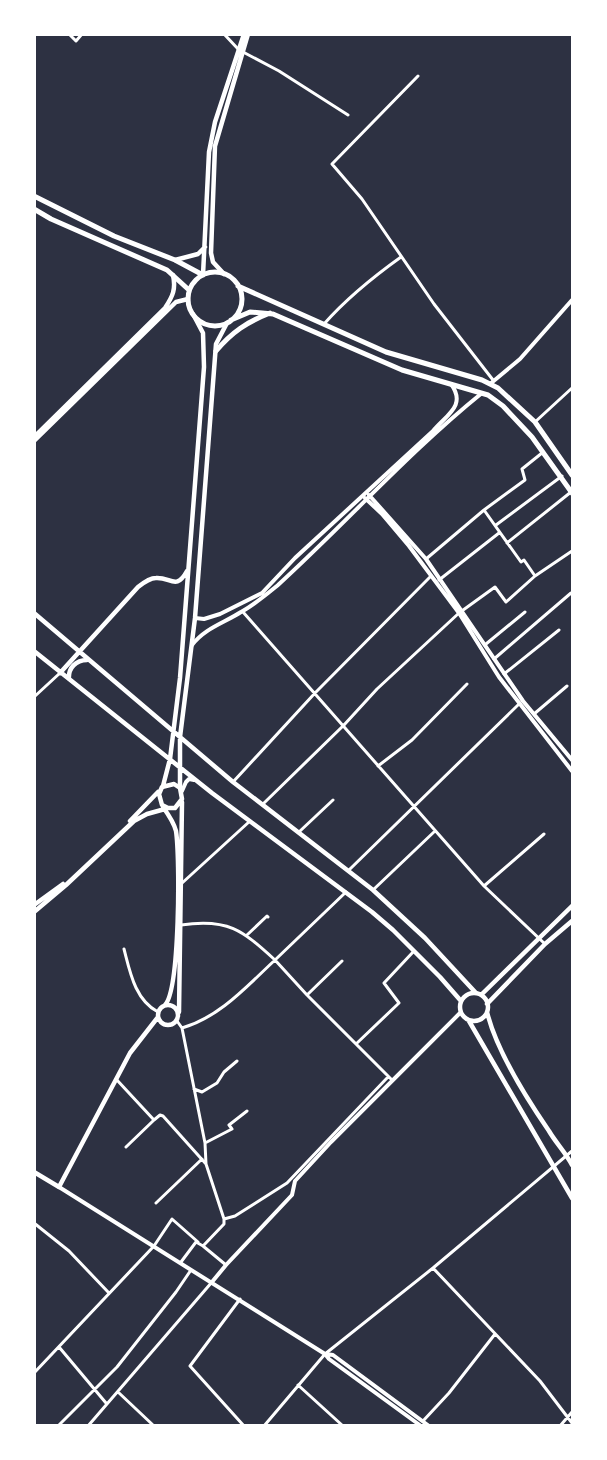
<svg xmlns="http://www.w3.org/2000/svg" width="607" height="1460" font-family="Bitter,serif">
<style>
.lines{fill:none;stroke-linecap:round;stroke-linejoin:round}
.minor{stroke:#fff;stroke-width:3}
.tertiary{stroke:#fff;stroke-width:4}
.secondary{stroke:#fff;stroke-width:4.5}
.trunk{stroke:#fff;stroke-width:5}
</style>
<rect width="100%" height="100%" fill="#2d3142"/>
<g class="lines">
<path class="minor" d="M 69,34 L 76,41 L 82,34
M 224,34 L 239,50
M 243,52 L 279,71 L 348,115
M 418,76 L 332,164 L 362,199 L 434,304 L 493,380
M 324,324 C 347,298 373,277 401,257
M 535,422 L 572,388
M 484,510 L 521,562 L 524,560 L 535,576
M 496,525 L 562,476
M 507,543 L 571,492
M 426,559 L 484,510 L 525,480 L 522,469 L 542,453
M 439,580 L 499,533
M 243,612 L 484,886 L 545,944
M 486,644 L 525,612
M 494,659 L 571,593
M 504,674 L 559,630
M 34,697 L 60,673
M 534,714 L 567,686
M 378,766 L 412,740 L 467,684
M 233,782 L 315,693 L 431,576
M 263,804 L 344,725 L 377,689 L 459,613 L 495,587 L 506,602 L 535,576 L 572,551
M 299,832 L 333,800
M 349,870 L 519,704
M 181,884 L 250,821
M 484,886 L 544,834
M 373,890 L 435,831
M 346,892 L 275,960 L 307,995 L 392,1080
M 181,925 C 228,918 242,930 275,960 C 247,986 220,1017 182,1028
M 247,935 L 267,916 L 268,917
M 124,949 C 130,972 135,1000 158,1012
M 307,995 L 342,961
M 177,1021 L 182,1028 L 205,1143 L 206,1164 L 224,1219
M 356,1044 L 399,1003 L 384,983 L 414,951
M 116,1079 L 154,1120 L 126,1147
M 194,1089 L 202,1092 L 217,1083 L 224,1072 L 237,1061
M 154,1120 L 160,1115 L 163,1116 L 206,1164
M 205,1143 L 232,1129 L 229,1125 L 247,1111
M 156,1203 L 202,1159
M 34,1223 L 69,1251 L 109,1293
M 203,1246 L 226,1265
M 181,1262 L 196,1242 L 203,1246 L 224,1224 L 224,1219 L 235,1216 L 287,1183 L 388,1077
M 433,1268 L 540,1381 L 572,1423
M 240,1299 L 190,1366 L 244,1426
M 59,1347 L 106,1403
M 34,1373 L 154,1246 L 172,1219 L 198,1242
M 298,1385 L 343,1426
M 118,1392 L 154,1426
M 423,1421 L 449,1393 L 495,1334
M 58,1426 L 117,1367 L 176,1292 L 191,1270
M 88,1426 L 212,1282
M 264,1426 L 325,1354 L 433,1268 L 572,1151
M 560,1426 L 572,1412"/>
<path class="tertiary" d="M 490,384 L 520,359 L 572,300
M 369,495 L 426,559 L 523,701 L 572,760
M 365,498 L 382,514 L 409,546 L 459,613 L 499,677 L 572,771
M 195,618 L 204,619 L 220,614 L 262,593 L 295,558 L 433,431 C 446,415 467,406 451,384
M 192,645 C 205,628 224,623 241,612 C 254,605 267,594 278,585 C 347,522 409,452 482,393
M 182,791 L 186,782 L 189,779 L 194,780
M 59,1187 L 325,1354 L 329,1359 L 421,1426
M 212,1282 L 226,1265 L 292,1195 L 295,1181 L 331,1142 L 460,1013
M 326,1354 L 333,1355 L 429,1426"/>
<path class="secondary" d="M 175,260 L 198,254 L 205,247
M 224,274 L 213,262 L 211,253 L 215,146 L 248,34
M 203,275 L 209,152 L 215,122 L 244,34
M 34,437 L 165,308 C 173,296 176,289 173,275
M 34,441 L 176,302 L 188,299
M 34,613 L 233,782 L 373,890 L 425,938 L 476,993
M 34,651 L 212,793 L 372,912 L 393,930 L 440,977 L 461,1001
M 60,673 L 138,587 C 143,583 150,578 156,578 C 171,577 176,591 187,571
M 69,679 C 68,668 76,660 87,660
M 163,786 L 170,759 L 180,678 L 204,367 L 203,333 L 193,314
M 180,788 L 174,784 L 162,787 L 159,794 L 162,805 L 168,808 L 175,808 L 182,799 L 180,788 L 180,737 L 195,618 L 216,344 L 227,323
M 163,807 C 168,814 174,823 176,831 C 180,857 180,989 165,1005
M 130,821 L 158,792
M 34,905 L 63,884
M 34,912 L 66,885 L 134,821 L 147,814 L 165,809
M460 1007a14 14 0 1 1 28 0a14 14 0 1 1-28 0Z
M 481,995 L 572,906
M 487,1004 L 545,944 L 572,921
M158 1015a10 10 0 1 1 20 0a10 10 0 1 1-20 0Z
M 179,1012 L 182,802
M 487,1012 C 496,1049 527,1099 549,1131 C 556,1143 566,1153 572,1165
M 469,1021 L 572,1198
M 34,1172 L 59,1187 L 130,1053 L 158,1017"/>
<path class="trunk" d="M 34,196 L 114,236 L 175,260 L 203,275
M 34,209 L 51,219 L 167,270 L 189,290
M188 299a27 27 0 1 1 54 0a27 27 0 1 1-54 0Z
M 238,286 L 386,352 L 482,380 L 498,388 L 535,422 L 572,475
M 231,320 L 250,312 L 273,314 L 402,370 L 488,395 L 503,406 L 532,437 L 572,493
M 216,351 C 232,332 247,322 270,313"/>
</g>
<rect width="607" height="1460" fill="none" stroke="#ffffff" stroke-width="72"/>
</svg>
